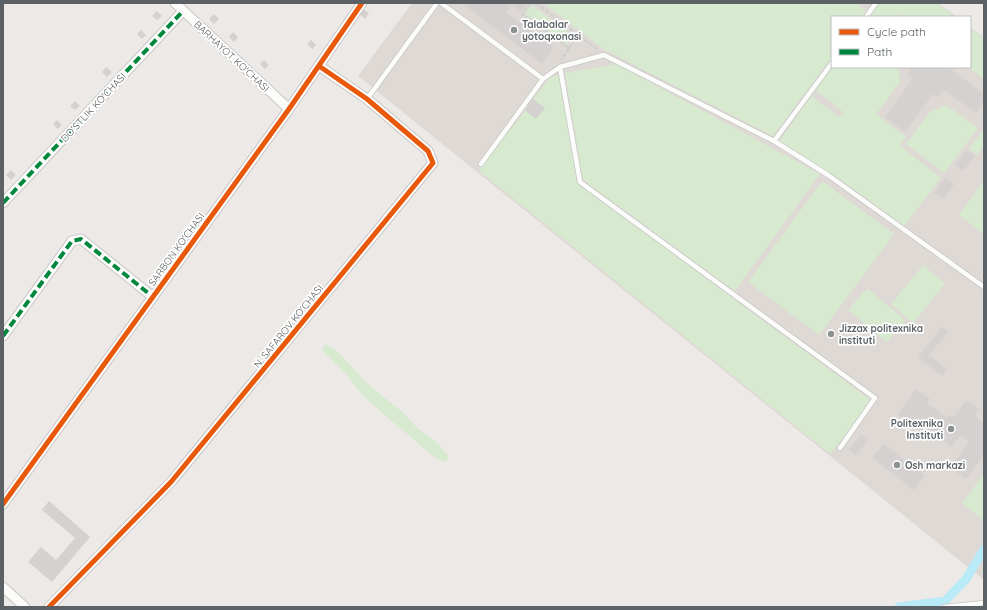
<svg xmlns="http://www.w3.org/2000/svg" width="987" height="610" font-family="Quicksand,sans-serif">
<style>
.education{fill:#ded9d5}
.green{fill:#d7e9cf}
.lines{fill:none;stroke-linecap:round;stroke-linejoin:round}
.canal{stroke:#b9eaf8;stroke-width:9}
.building{fill:#d4d1d0}
.service-casing{stroke:#c7c7c7;stroke-width:6}
.minor-casing{stroke:#c7c7c7;stroke-width:11}
.path{stroke:#c7cdc8;stroke-width:1.5;stroke-dasharray:4 2;stroke-linecap:butt}
.service{stroke:#fcfcfb;stroke-width:4.5}
.minor{stroke:#fcfcfb;stroke-width:9}
.quiet{stroke:#00873e;stroke-width:4;stroke-dasharray:8 4;stroke-linecap:butt}
.cycleway-casing{stroke:#fff;stroke-width:8}
.cycleway{stroke:#e8590c;stroke-width:5}
.poi-dot{fill:#8e9192;stroke:#fff;stroke-width:1.5}
.labels{text-anchor:middle;stroke-width:3.5;stroke-linejoin:round;paint-order:stroke}
.poi-label{font-size:10px;font-weight:bold;fill:#5b6165;stroke:#fff;text-anchor:start}
.street-label{font-size:10px;fill:#5b6165;stroke:#fff}
</style>
<rect width="100%" height="100%" fill="#ece9e6"/>
<path class="education" d="M 412,3 L 938,3 L 957,17 L 832,17 L 832,67 L 970,67 L 970,27 L 984,37 L 984,580 L 358,76 Z"/>
<path class="green" d="M 543,3 L 856,3 L 867,11 L 862,17 L 832,17 L 832,57 L 773,136 L 605,50 Z
M 880,3 L 937,3 L 952,14 L 949,17 L 901,17 L 897,14 L 895,17 L 872,17 L 870,16 Z
M 532,5 L 573,36 L 567,44 L 525,14 Z
M 974,30 L 984,38 L 984,79 L 968,67 L 970,67 L 970,35 Z
M 616,64 L 820,174 L 735,291 L 583,180 L 565,73 Z
M 833,67 L 896,67 L 899,69 L 900,82 L 876,114 L 906,137 L 900,146 L 941,178 L 904,226 L 844,182 L 779,142 L 811,96 L 839,117 L 843,112 L 816,90 Z
M 556,75 L 559,77 L 577,183 L 872,401 L 830,454 L 479,171 L 549,78 Z
M 946,105 L 978,128 L 944,173 L 906,144 L 930,112 Z
M 984,129 L 984,145 L 977,155 L 969,149 Z
M 822,181 L 894,234 L 819,335 L 748,282 Z
M 984,181 L 984,234 L 959,215 Z
M 923,265 L 945,284 L 913,323 L 891,304 Z
M 867,288 L 905,320 L 887,342 L 848,310 Z
M 325,344 L 335,349 L 368,384 L 406,415 L 417,428 L 437,442 L 449,457 L 446,462 L 435,458 L 364,397 L 347,375 L 322,350 Z
M 984,474 L 984,521 L 962,503 Z"/>
<g class="lines">
<path class="canal" d="M 899,607 L 945,601 L 966,579 L 984,549"/>
</g>
<path class="building" d="M 462,3 L 527,3 L 520,12 L 512,5 L 506,12 L 554,48 L 542,64 Z
M 363,9 L 369,13 L 365,19 L 359,14 Z
M 157,11 L 162,16 L 157,20 L 152,16 Z
M 214,14 L 219,19 L 214,24 L 209,19 Z
M 141,30 L 146,35 L 142,39 L 137,34 Z
M 233,32 L 238,37 L 234,42 L 229,37 Z
M 311,40 L 316,45 L 312,49 L 307,44 Z
M 264,60 L 269,65 L 265,69 L 260,64 Z
M 106,67 L 112,72 L 107,77 L 102,72 Z
M 912,67 L 951,67 L 950,68 L 984,94 L 984,101 L 976,113 L 944,90 L 938,97 L 933,94 L 905,132 L 885,117 L 913,78 L 907,74 Z
M 533,99 L 545,108 L 536,119 L 525,110 Z
M 75,101 L 80,106 L 75,110 L 70,106 Z
M 57,120 L 62,125 L 58,129 L 53,124 Z
M 966,150 L 975,156 L 963,171 L 955,165 Z
M 11,170 L 16,175 L 11,180 L 6,175 Z
M 945,178 L 954,185 L 943,199 L 934,193 Z
M 942,327 L 948,332 L 929,355 L 947,370 L 942,376 L 918,357 Z
M 916,389 L 930,399 L 927,403 L 947,418 L 949,415 L 953,418 L 966,400 L 979,409 L 974,416 L 984,423 L 984,455 L 966,479 L 950,467 L 969,442 L 960,435 L 951,447 L 939,437 L 936,442 L 898,414 Z
M 861,434 L 868,440 L 856,455 L 849,450 Z
M 884,444 L 925,476 L 914,490 L 872,458 Z
M 49,501 L 90,537 L 52,582 L 28,562 L 41,547 L 56,560 L 75,538 L 42,510 Z"/>
<g class="lines">
<g class="service-casing">
<path id="service" d="M 441,3 L 543,79
M 866,17 L 876,3
M 367,99 L 437,3
M 774,141 L 832,63
M 481,164 L 543,79 L 560,67
M 840,448 L 875,398 L 580,182 L 560,67 L 604,55 L 774,141 L 828,175 L 984,287
M 944,607 L 984,603"/>
</g>
<g class="minor-casing">
<path id="minor" d="M 175,3 L 289,109
M 3,203 L 183,11
M 3,336 L 72,241 L 81,239 L 153,297
M 3,504 L 289,109 L 362,3
M 3,587 L 25,607
M 49,607 L 171,482 L 433,163 L 428,151 L 367,99 L 319,66"/>
</g>
<path class="path" d="M 530,3 L 522,14 L 569,48 L 561,60
M 536,3 L 598,50
M 569,48 L 578,35"/>
<use href="#service" class="service"/>
<use href="#minor" class="minor"/>
<path class="quiet" d="M 3,203 L 183,11
M 3,336 L 72,241 L 81,239 L 153,297"/>
<g class="cycleway-casing">
<path id="cycleway" d="M 3,504 L 289,109 L 362,3
M 49,607 L 171,482 L 433,163 L 428,151 L 367,99 L 319,66"/>
</g>
<use href="#cycleway" class="cycleway"/>
</g>
<g class="poi-dot">
<circle cx="514" cy="30" r="4"/>
<circle cx="831" cy="334" r="4"/>
<circle cx="951" cy="429" r="4"/>
<circle cx="897" cy="465" r="4"/>
</g>
<g class="labels">
<g class="poi-label">
<text x="522" y="28">Talabalar<tspan x="522" dy="12">yotoqxonasi</tspan></text>
<text x="839" y="332">Jizzax politexnika<tspan x="839" dy="12">instituti</tspan></text>
<text x="943" y="427" text-anchor="end">Politexnika<tspan x="943" dy="12">Instituti</tspan></text>
<text x="905" y="469">Osh markazi</text>
</g>
<g class="street-label">
<text transform="translate(232 56) rotate(43)" y="4">BARHAYOT KO'CHASI</text>
<text transform="translate(93 107) rotate(-47)" y="4">DO'STLIK KO'CHASI</text>
<text transform="translate(176 249) rotate(-54)" y="4">SARBON KO'CHASI</text>
<text transform="translate(288 326) rotate(-51)" y="4">N. SAFAROV KO'CHASI</text>
</g>
</g>
<rect width="987" height="610" fill="none" stroke="#5b6165" stroke-width="8"/>
<rect x="831" y="16" width="140" height="52" fill="#ffffff" stroke="#bdc0c1"/>
<rect x="839" y="29" width="20" height="6" fill="#e8590c" stroke="#bdc0c1"/>
<text x="867" y="36" font-size="12" fill="#5b6165">Cycle path</text>
<rect x="839" y="49" width="20" height="6" fill="#00873e" stroke="#bdc0c1"/>
<text x="867" y="56" font-size="12" fill="#5b6165">Path</text>
</svg>
